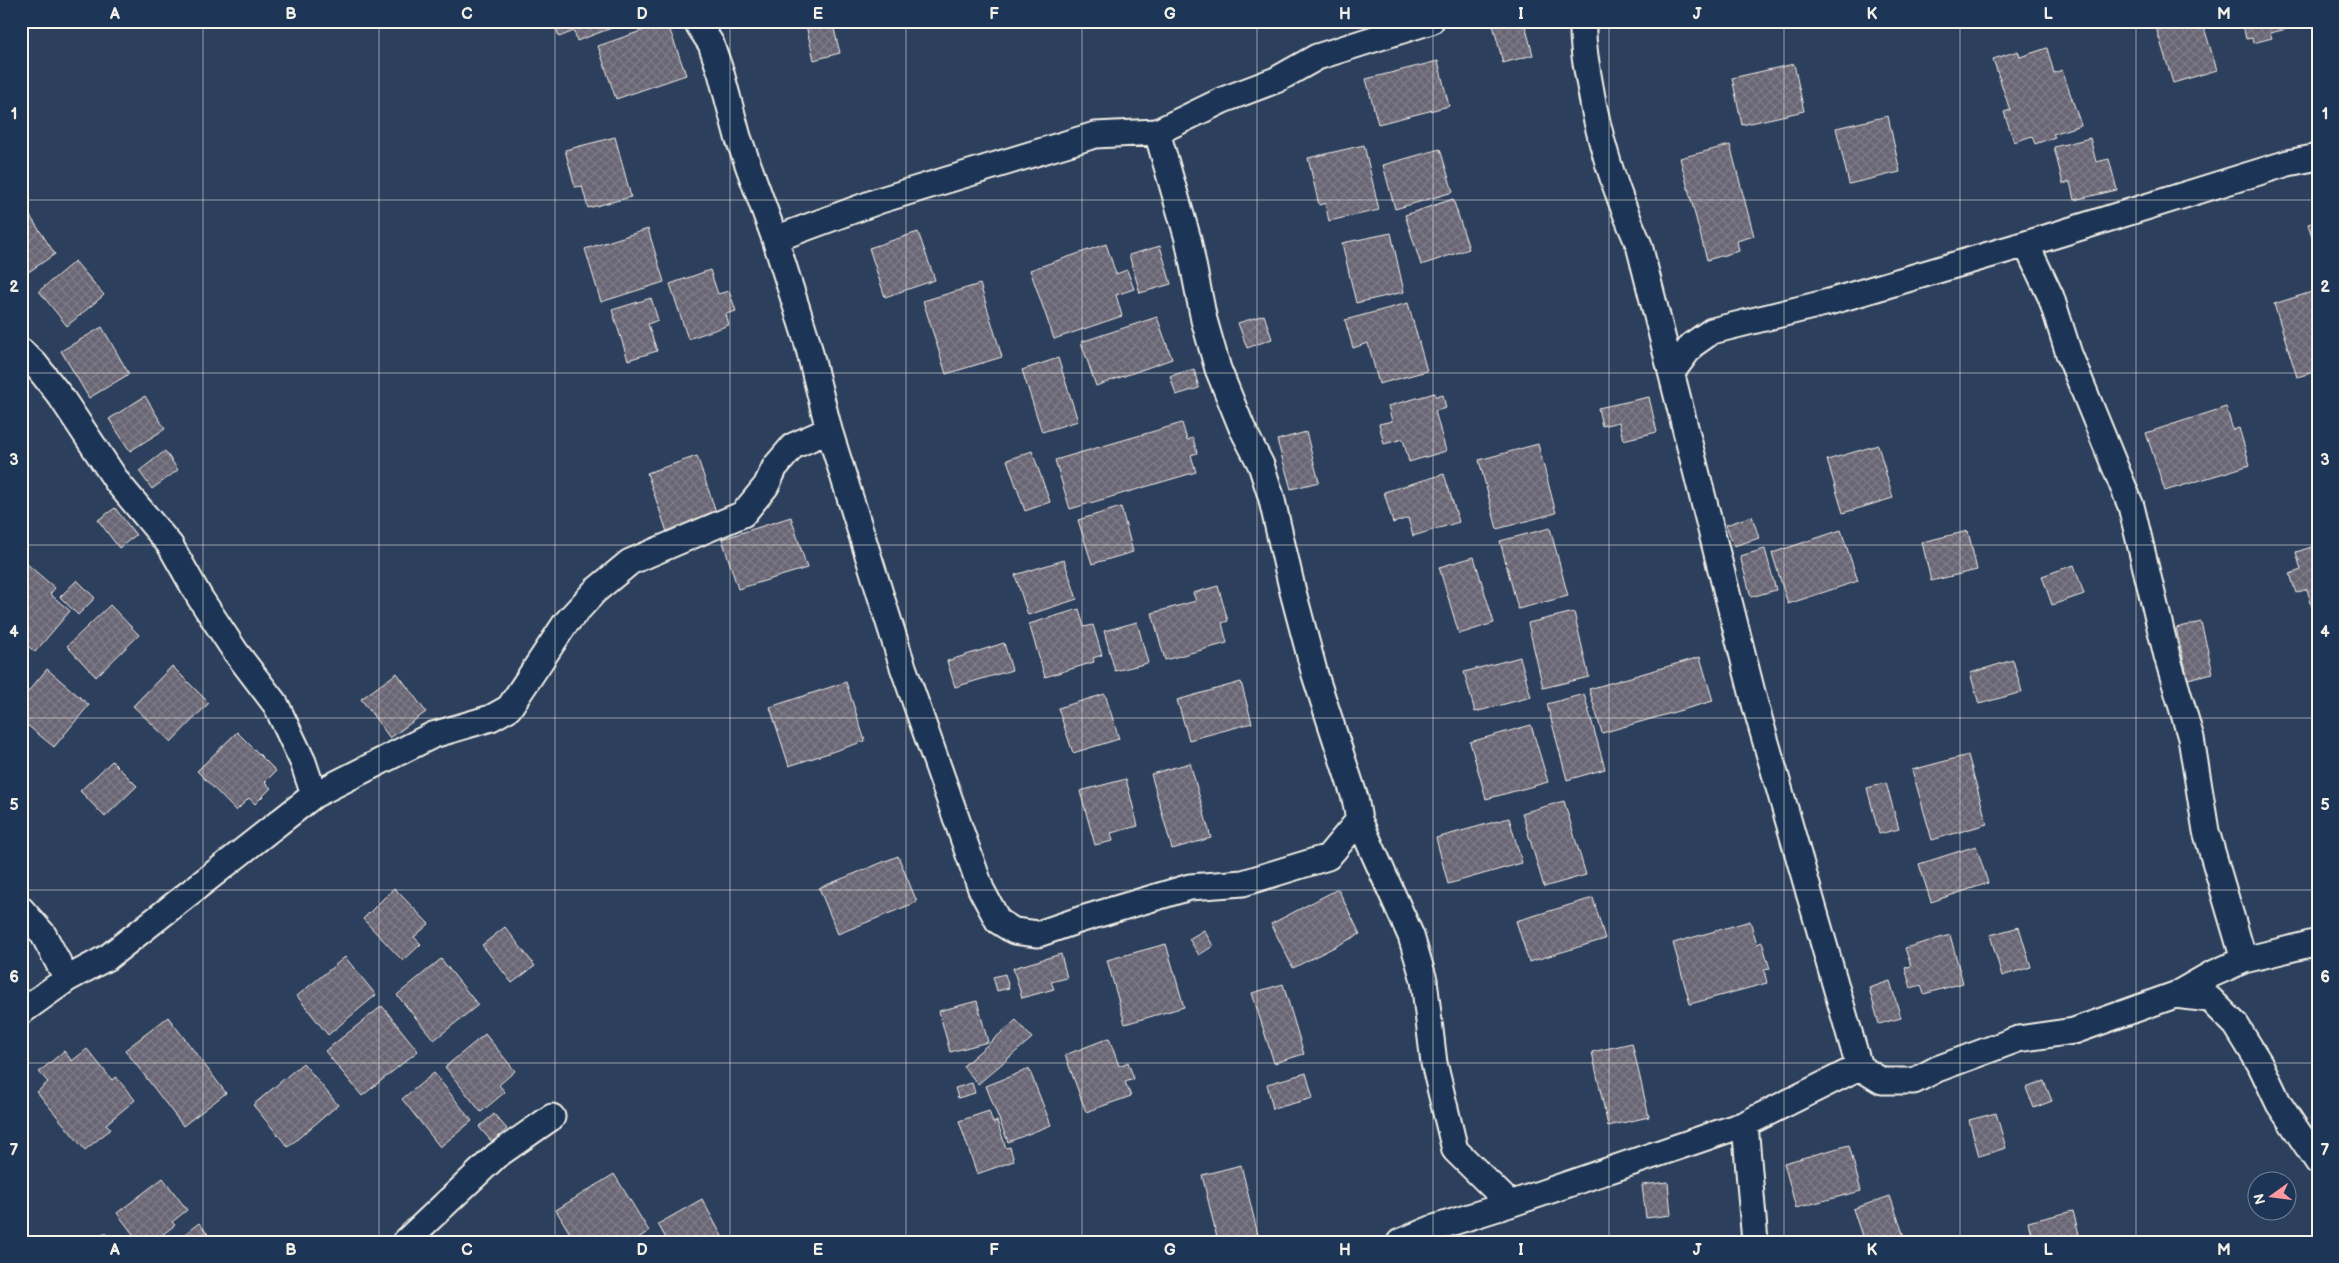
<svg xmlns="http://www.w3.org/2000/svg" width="2339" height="1263" font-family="'Balsamiq Sans',sans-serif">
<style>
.building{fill:url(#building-cross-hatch);stroke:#f4f1e8}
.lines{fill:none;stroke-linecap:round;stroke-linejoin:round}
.street-casing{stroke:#f4f1e8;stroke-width:29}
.street{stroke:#1d3557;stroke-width:25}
.grid{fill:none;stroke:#f4f1e8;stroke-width:1;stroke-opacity:0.55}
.neatline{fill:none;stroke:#f4f1e8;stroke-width:2}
.grid-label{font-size:16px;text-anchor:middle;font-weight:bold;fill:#f4f1e8}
</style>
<defs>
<pattern id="building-cross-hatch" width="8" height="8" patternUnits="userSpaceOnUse" patternTransform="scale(1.25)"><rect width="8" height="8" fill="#696574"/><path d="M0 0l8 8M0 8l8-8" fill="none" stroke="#7f7c88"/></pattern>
</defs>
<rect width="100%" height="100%" fill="#2c3f5d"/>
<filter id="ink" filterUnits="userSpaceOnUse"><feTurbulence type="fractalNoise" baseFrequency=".02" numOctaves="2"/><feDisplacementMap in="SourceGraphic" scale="10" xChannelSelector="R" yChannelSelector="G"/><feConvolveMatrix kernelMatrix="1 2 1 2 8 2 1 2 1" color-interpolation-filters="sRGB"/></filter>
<g filter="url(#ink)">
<path class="building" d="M 554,21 L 630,21 L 577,41 L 574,31 L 559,37 Z
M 805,21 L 832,21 L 840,53 L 814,60 Z
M 1492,21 L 1524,21 L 1533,55 L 1503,63 Z
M 2154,21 L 2202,21 L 2217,70 L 2173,83 Z
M 2242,21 L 2294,21 L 2295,27 L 2270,33 L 2272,38 L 2253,43 L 2252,38 L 2246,39 Z
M 667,22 L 686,75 L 616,99 L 598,46 Z
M 2047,48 L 2054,73 L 2062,70 L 2081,125 L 2053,134 L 2055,137 L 2035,144 L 2032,136 L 2014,142 L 2004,112 L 2010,110 L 1993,59 L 2018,51 L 2020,57 Z
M 1438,61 L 1449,106 L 1378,124 L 1366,79 Z
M 1794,64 L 1804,111 L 1742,125 L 1732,78 Z
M 1888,116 L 1900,172 L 1849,184 L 1836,128 Z
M 615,137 L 631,197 L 588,208 L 582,186 L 575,187 L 565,150 Z
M 2090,138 L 2096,162 L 2109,159 L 2117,190 L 2074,200 L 2070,182 L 2063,184 L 2054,147 Z
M 1364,145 L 1379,210 L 1329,221 L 1325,203 L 1319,205 L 1308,158 Z
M 1730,145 L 1754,236 L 1737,241 L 1739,251 L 1707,260 L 1680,158 Z
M 1440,149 L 1453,192 L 1395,209 L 1383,165 Z
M 1453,199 L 1469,249 L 1421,265 L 1405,215 Z
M 30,216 L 55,254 L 21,277 L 21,222 Z
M 2318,221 L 2318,255 L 2308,224 Z
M 648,229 L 664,282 L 601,302 L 585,249 Z
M 918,232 L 935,280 L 885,297 L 869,248 Z
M 1391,233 L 1404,292 L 1356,303 L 1342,243 Z
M 1106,244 L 1116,274 L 1127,270 L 1134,289 L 1116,295 L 1122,316 L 1054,339 L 1030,270 Z
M 1160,246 L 1171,284 L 1140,293 L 1129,255 Z
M 75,261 L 104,295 L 67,326 L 39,291 Z
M 710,270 L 718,294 L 729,291 L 736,311 L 726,314 L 729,325 L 688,339 L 670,284 Z
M 980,284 L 1002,357 L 946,374 L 923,301 Z
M 2318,290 L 2318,371 L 2297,377 L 2274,304 Z
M 651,298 L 658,320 L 648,324 L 657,351 L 628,360 L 612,310 Z
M 1408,303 L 1427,371 L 1379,384 L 1368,343 L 1353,348 L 1345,320 Z
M 1264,315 L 1272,339 L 1247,348 L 1238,323 Z
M 1157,317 L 1172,359 L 1096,386 L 1081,342 Z
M 102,327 L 129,374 L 89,398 L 61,351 Z
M 1058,358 L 1078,421 L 1042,432 L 1022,370 Z
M 1194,369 L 1199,388 L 1176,395 L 1170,376 Z
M 1435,393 L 1436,397 L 1443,395 L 1446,408 L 1435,411 L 1446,451 L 1409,462 L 1403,439 L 1384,444 L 1379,424 L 1392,421 L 1388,406 Z
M 145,396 L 165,429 L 130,451 L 109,419 Z
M 1649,397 L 1657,432 L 1623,440 L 1619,422 L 1602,426 L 1598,408 Z
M 2226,407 L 2233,430 L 2239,428 L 2250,465 L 2165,491 L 2146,433 Z
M 1182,423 L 1187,440 L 1193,438 L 1197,453 L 1191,455 L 1196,472 L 1070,509 L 1055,460 Z
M 1306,432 L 1319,482 L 1291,489 L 1277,440 Z
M 1538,444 L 1556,513 L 1497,529 L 1479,460 Z
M 1878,445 L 1893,498 L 1843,513 L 1827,460 Z
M 165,451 L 178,470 L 152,489 L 139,471 Z
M 1032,451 L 1050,502 L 1025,511 L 1007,460 Z
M 697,456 L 717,515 L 667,532 L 647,473 Z
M 1444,474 L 1459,522 L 1413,536 L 1408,518 L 1393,523 L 1384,492 Z
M 1121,507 L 1133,552 L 1092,564 L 1078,520 Z
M 115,508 L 136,535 L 119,548 L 98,520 Z
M 1752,516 L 1759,538 L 1734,546 L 1726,525 Z
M 791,517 L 807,568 L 738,589 L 722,539 Z
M 1550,528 L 1568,596 L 1518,609 L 1500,541 Z
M 1841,530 L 1858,581 L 1788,604 L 1772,553 Z
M 1968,531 L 1977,570 L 1931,581 L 1922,542 Z
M 2318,545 L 2318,628 L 2307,589 L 2296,593 L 2290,574 L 2301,570 L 2296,552 Z
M 1765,549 L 1776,590 L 1751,597 L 1740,556 Z
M 1474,557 L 1494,623 L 1459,634 L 1439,567 Z
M 1064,560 L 1077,599 L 1028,615 L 1015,575 Z
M 27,564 L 55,588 L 50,594 L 70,611 L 35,652 L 21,640 L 21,565 L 25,567 Z
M 2074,565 L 2084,594 L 2052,605 L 2042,576 Z
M 77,580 L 95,598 L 78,615 L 60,597 Z
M 1218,586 L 1228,621 L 1222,623 L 1227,643 L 1165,660 L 1152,613 L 1196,601 L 1193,593 Z
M 110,605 L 139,635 L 96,677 L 67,646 Z
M 1079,609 L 1084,627 L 1093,625 L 1102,655 L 1093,658 L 1094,662 L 1045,677 L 1029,624 Z
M 1574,612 L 1589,677 L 1543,688 L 1528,623 Z
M 1137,622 L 1148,663 L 1115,671 L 1104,631 Z
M 2201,622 L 2213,673 L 2188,679 L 2176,628 Z
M 1004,643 L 1012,670 L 955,687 L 947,661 Z
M 1520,657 L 1531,697 L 1475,712 L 1464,672 Z
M 1700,657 L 1713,701 L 1602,733 L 1589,689 Z
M 2013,660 L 2022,692 L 1979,704 L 1970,673 Z
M 172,666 L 209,703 L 171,742 L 133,706 Z
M 47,669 L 89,705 L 54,747 L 21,720 L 21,700 Z
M 397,673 L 426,712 L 390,738 L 361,699 Z
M 846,682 L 865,741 L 789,766 L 770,707 Z
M 1241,682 L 1252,723 L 1189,740 L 1177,700 Z
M 1105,694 L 1119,739 L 1073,753 L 1058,708 Z
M 1584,694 L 1605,769 L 1567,780 L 1547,704 Z
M 1531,725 L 1548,782 L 1486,799 L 1470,742 Z
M 237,732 L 276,771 L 265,782 L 271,788 L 255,804 L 249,798 L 236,811 L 197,771 Z
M 1968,755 L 1987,824 L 1932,840 L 1912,770 Z
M 112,761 L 137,786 L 105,817 L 80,791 Z
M 1190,763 L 1211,838 L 1172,849 L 1151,774 Z
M 1126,779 L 1138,826 L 1111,833 L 1113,841 L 1095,845 L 1080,791 Z
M 1886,783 L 1899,829 L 1879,834 L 1867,788 Z
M 1564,801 L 1586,875 L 1544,887 L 1522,813 Z
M 1509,818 L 1522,863 L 1448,884 L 1436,838 Z
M 1976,846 L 1988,883 L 1931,902 L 1919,864 Z
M 898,856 L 917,902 L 838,934 L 819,888 Z
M 394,888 L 429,924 L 414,937 L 421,944 L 403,961 L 363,919 Z
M 1338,889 L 1360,934 L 1293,968 L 1271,924 Z
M 1593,898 L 1605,939 L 1529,962 L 1516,921 Z
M 1750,921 L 1757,944 L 1762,942 L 1770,969 L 1764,970 L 1767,983 L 1690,1004 L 1673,943 Z
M 505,927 L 535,966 L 512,983 L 482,945 Z
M 2019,927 L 2031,967 L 2002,976 L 1990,935 Z
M 1204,930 L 1213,946 L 1199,955 L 1189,939 Z
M 1950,935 L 1963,983 L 1924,994 L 1921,985 L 1911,988 L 1905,968 L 1911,966 L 1905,948 Z
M 1166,944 L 1184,1007 L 1125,1024 L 1107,960 Z
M 1061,954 L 1067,978 L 1051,982 L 1054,989 L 1022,998 L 1013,968 Z
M 345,957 L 376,995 L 328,1035 L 297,996 Z
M 441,959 L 478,1005 L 434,1040 L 397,995 Z
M 1005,974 L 1009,988 L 997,991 L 993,977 Z
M 1890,981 L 1901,1018 L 1879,1024 L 1869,988 Z
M 1283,984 L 1304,1054 L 1274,1063 L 1252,993 Z
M 977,1001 L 988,1042 L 950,1052 L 939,1011 Z
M 382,1006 L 418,1051 L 362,1096 L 325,1051 Z
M 168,1017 L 226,1093 L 183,1126 L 125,1050 Z
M 1016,1020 L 1032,1038 L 978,1084 L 963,1066 Z
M 485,1034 L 515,1071 L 499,1085 L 505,1092 L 481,1112 L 445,1067 Z
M 1109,1038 L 1119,1066 L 1128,1062 L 1134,1079 L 1125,1082 L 1131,1096 L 1086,1112 L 1065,1055 Z
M 1632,1043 L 1649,1117 L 1608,1126 L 1592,1052 Z
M 87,1049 L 112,1080 L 116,1077 L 135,1100 L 106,1124 L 111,1129 L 85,1150 L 37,1092 L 48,1082 L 39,1072 L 64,1051 L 72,1061 Z
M 303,1063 L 338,1105 L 288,1147 L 253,1105 Z
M 1029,1069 L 1051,1125 L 1008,1142 L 986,1086 Z
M 434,1073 L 472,1121 L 440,1147 L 402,1099 Z
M 1306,1073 L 1313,1098 L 1273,1109 L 1267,1084 Z
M 2044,1081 L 2052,1101 L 2034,1108 L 2026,1088 Z
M 972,1083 L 975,1093 L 958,1098 L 955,1088 Z
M 989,1111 L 993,1123 L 997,1121 L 1006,1148 L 1010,1147 L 1014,1161 L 977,1174 L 959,1121 Z
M 1996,1113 L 2006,1148 L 1979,1156 L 1969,1120 Z
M 494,1114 L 507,1129 L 492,1142 L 479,1127 Z
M 1849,1145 L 1861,1191 L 1796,1208 L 1784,1163 Z
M 1241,1165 L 1259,1239 L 1248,1242 L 1218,1242 L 1202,1175 Z
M 614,1174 L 649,1231 L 632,1242 L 575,1242 L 556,1210 Z
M 163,1178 L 187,1210 L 172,1222 L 175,1225 L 153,1242 L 139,1242 L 117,1213 Z
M 1668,1182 L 1671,1215 L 1646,1218 L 1642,1185 Z
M 1890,1196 L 1906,1242 L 1864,1242 L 1853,1209 Z
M 702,1199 L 725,1242 L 668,1242 L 658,1224 Z
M 2073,1211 L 2081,1242 L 2033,1242 L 2028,1222 Z
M 199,1223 L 214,1242 L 174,1242 Z
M 105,1232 L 112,1242 L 92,1242 Z"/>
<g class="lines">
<g class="street-casing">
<path id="street" d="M 696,21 L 711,44 L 721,73 L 738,137 L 775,239 L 881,200 L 1095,135 L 1157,132
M 1431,21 L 1317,57 L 1276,80 L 1223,100 L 1157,132 L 1188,239 L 1204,320 L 1218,369 L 1242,428 L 1261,465 L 1271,496 L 1293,592 L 1315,675 L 1355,798 L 1359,820 L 1411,936 L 1424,980 L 1434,1063 L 1455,1150 L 1510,1204
M 1583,21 C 1582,43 1586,64 1590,86 C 1599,142 1616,193 1639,245 L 1755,704 L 1859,1067 L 1882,1081 L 1914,1081 L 1937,1069 L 2018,1039 L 2074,1031 L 2175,995 L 2210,975 L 2244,960 L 2318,942
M 775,239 L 807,341 L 829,430 L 902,664 L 981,889 L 998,921 L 1014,931 L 1038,934 L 1082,919 L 1190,887 L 1243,883 L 1328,857 L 1359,820
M 2026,244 L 2051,297 L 2069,354 L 2131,506 L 2167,656 L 2191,738 L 2206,831 L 2244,960
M 21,351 L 35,364 L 61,397 L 118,483 L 170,545 L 200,598 L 235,651 L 276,705 L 303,762 L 314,795
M 1672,372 L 1692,345 L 1712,331 L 1829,302 L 2026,244 L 2288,163 L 2318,157
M 21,909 L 43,934 L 67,979
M 2175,995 L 2210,999 L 2236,1025 L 2260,1064 L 2279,1104 L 2318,1162
M 21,1012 L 67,979 L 108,957 L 314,795 L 433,735 L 491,718 L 509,708 L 565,624 L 595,591 L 630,562 L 743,514 L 766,486 L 775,467 L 793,446 L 829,430
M 1745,1124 L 1755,1242
M 405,1242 L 496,1156 L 552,1117
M 1400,1242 L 1431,1229 L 1510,1204 L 1745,1124 L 1859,1067"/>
</g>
<use href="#street" class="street"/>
</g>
</g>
<path class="grid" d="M 203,21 L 203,1242M 379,21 L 379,1242M 555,21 L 555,1242M 730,21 L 730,1242M 906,21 L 906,1242M 1082,21 L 1082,1242M 1257,21 L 1257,1242M 1433,21 L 1433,1242M 1609,21 L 1609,1242M 1784,21 L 1784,1242M 1960,21 L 1960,1242M 2136,21 L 2136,1242M 21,200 L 2318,200M 21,373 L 2318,373M 21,545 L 2318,545M 21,718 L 2318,718M 21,890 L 2318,890M 21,1063 L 2318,1063"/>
<rect width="2339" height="1263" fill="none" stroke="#1d3557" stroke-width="55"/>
<g transform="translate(2272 1196) rotate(256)"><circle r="24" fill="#1d3557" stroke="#738091"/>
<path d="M0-4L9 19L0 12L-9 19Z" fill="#ff9aa2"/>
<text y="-8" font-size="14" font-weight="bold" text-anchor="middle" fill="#f4f1e8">N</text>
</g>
<rect x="28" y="28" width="2284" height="1208" class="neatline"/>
<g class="grid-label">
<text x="115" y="19">A</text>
<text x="291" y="19">B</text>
<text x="467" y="19">C</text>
<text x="642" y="19">D</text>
<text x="818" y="19">E</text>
<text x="994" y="19">F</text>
<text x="1170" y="19">G</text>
<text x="1345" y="19">H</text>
<text x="1521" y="19">I</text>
<text x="1697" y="19">J</text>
<text x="1872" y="19">K</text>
<text x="2048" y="19">L</text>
<text x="2224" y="19">M</text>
<text x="14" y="119">1</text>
<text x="2325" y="119">1</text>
<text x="14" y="292">2</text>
<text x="2325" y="292">2</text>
<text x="14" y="465">3</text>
<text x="2325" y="465">3</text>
<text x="14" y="637">4</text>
<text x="2325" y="637">4</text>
<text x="14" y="810">5</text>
<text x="2325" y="810">5</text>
<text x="14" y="982">6</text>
<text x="2325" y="982">6</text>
<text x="14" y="1155">7</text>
<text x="2325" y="1155">7</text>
<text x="115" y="1255">A</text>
<text x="291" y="1255">B</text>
<text x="467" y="1255">C</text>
<text x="642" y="1255">D</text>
<text x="818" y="1255">E</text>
<text x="994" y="1255">F</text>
<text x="1170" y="1255">G</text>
<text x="1345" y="1255">H</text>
<text x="1521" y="1255">I</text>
<text x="1697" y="1255">J</text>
<text x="1872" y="1255">K</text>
<text x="2048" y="1255">L</text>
<text x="2224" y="1255">M</text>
</g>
</svg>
